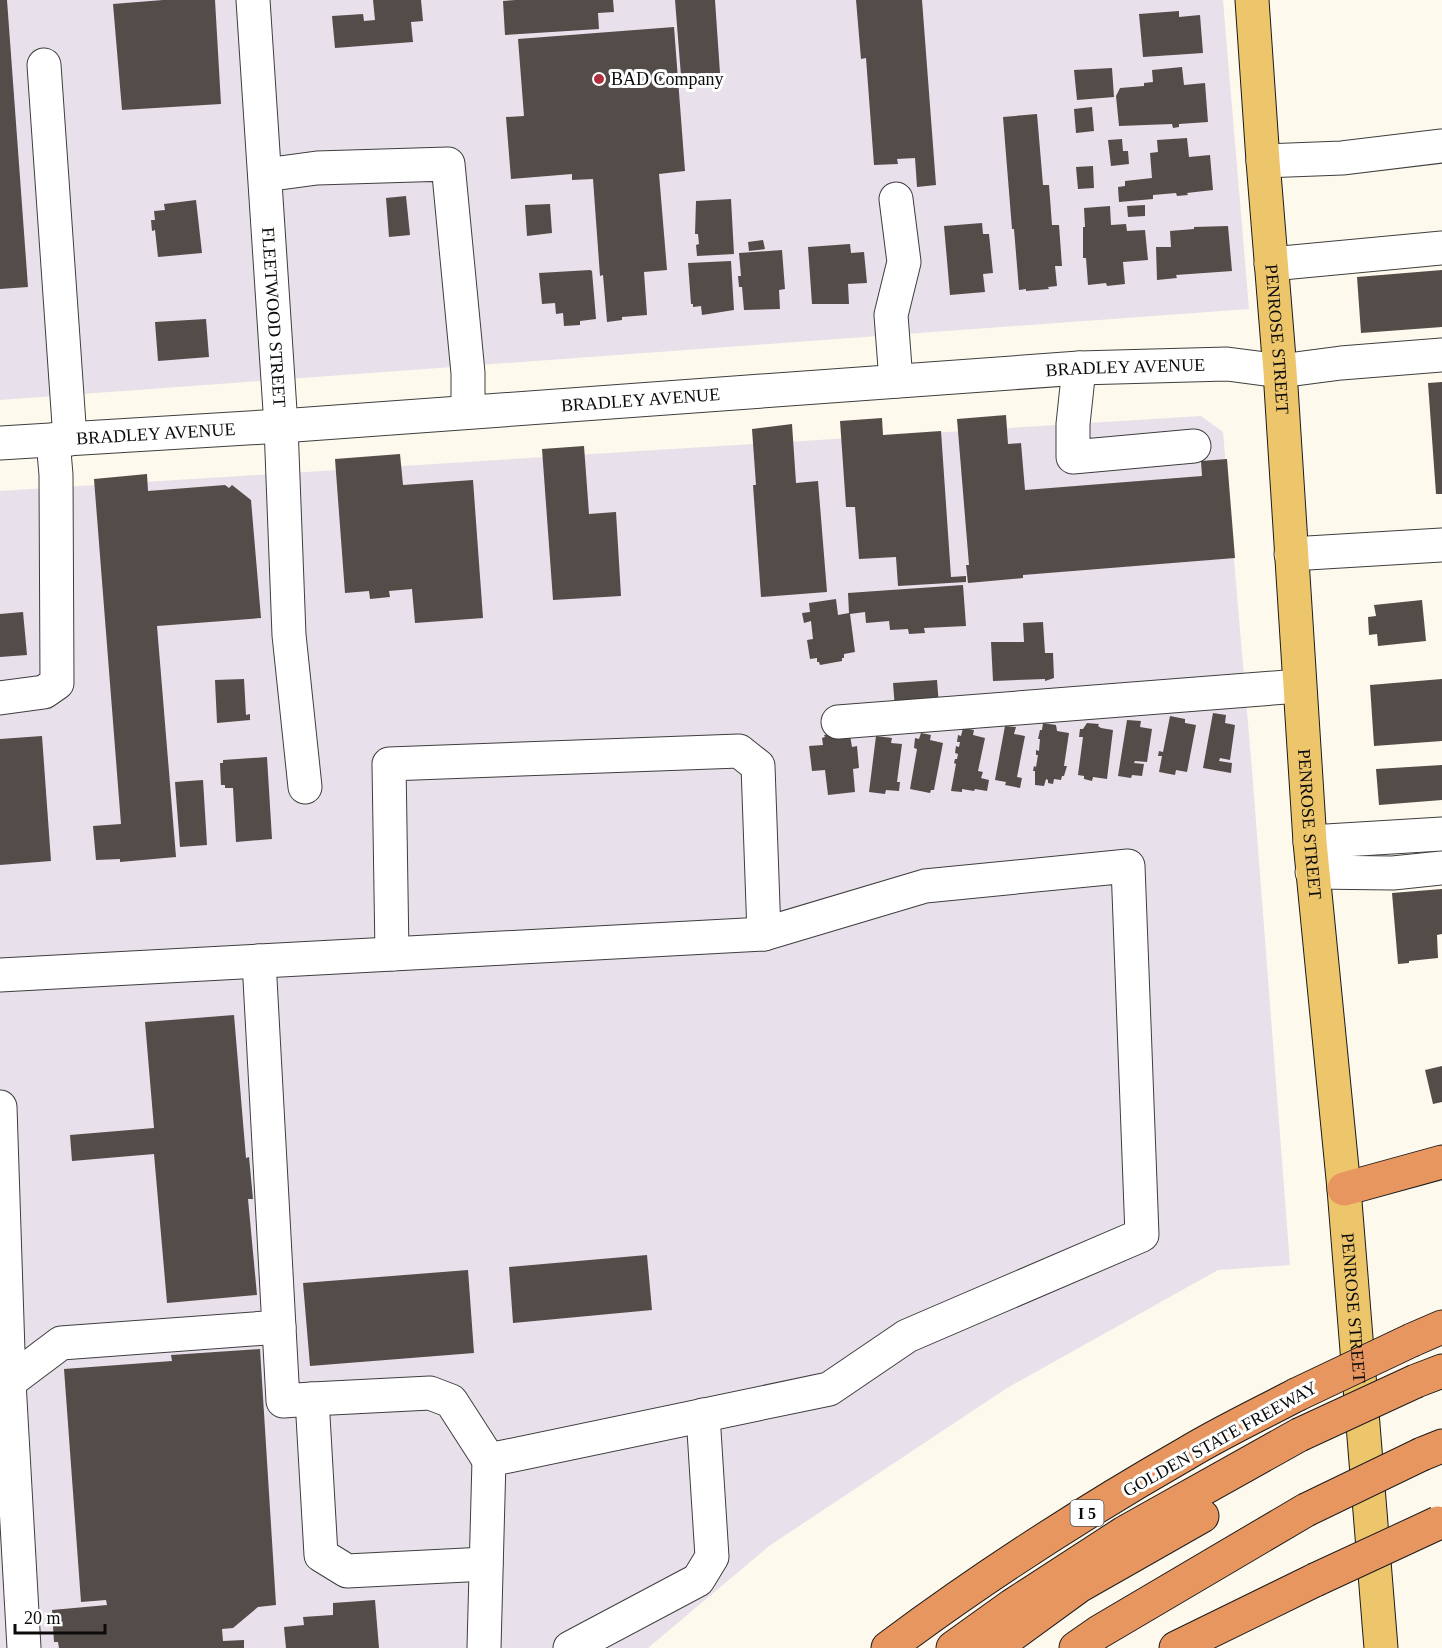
<svg xmlns="http://www.w3.org/2000/svg" width="1442" height="1648" font-family="Georgia,serif">
<style>
.industrial{fill:#e8e0ea}
.building{fill:#534c49}
.lines{fill:none;stroke-linecap:round;stroke-linejoin:round}
.minor-casing{stroke:#3e3e3e;stroke-width:35}
.major-casing{stroke:#1c1c1c;stroke-width:35}
.highway-casing{stroke:#1c1c1c;stroke-width:35}
.minor{stroke:#fff;stroke-width:33}
.major{stroke:#edc66c;stroke-width:33}
.highway{stroke:#e8965f;stroke-width:33}
.highway-bridge-casing{stroke:#1c1c1c;stroke-width:35;stroke-linecap:butt}
.highway-bridge{stroke:#e8965f;stroke-width:33}
.poi-dot{fill:#af303d;stroke:#fff;stroke-width:2}
.labels{text-anchor:middle;stroke-width:6;stroke-linejoin:round;paint-order:stroke}
.shield{fill:#fff;stroke:#545454;stroke-width:1.5}
.shield-label{font-size:16px;font-weight:bold;fill:#0b0b0b}
.poi-label{font-size:18px;fill:#0b0b0b;stroke:#fff;text-anchor:start}
.street-label{font-size:18px;fill:#0b0b0b;stroke:#fff}
</style>
<rect width="100%" height="100%" fill="#fdf9ec"/>
<path class="industrial" d="M 0,0 L 1223,0 L 1249,309 L 0,400 Z
M 1201,416 L 1223,432 L 1252,770 L 1290,1265 L 1218,1270 L 1007,1388 L 769,1546 L 648,1648 L 0,1648 L 0,491 Z"/>
<path class="building" d="M 0,0 L 7,0 L 28,287 L 0,289 Z
M 163,0 L 215,0 L 221,104 L 122,110 L 113,4 Z
M 373,0 L 421,0 L 423,21 L 411,22 L 413,42 L 335,48 L 332,16 L 363,14 L 364,21 L 375,20 Z
M 516,0 L 613,0 L 614,12 L 598,13 L 599,29 L 505,35 L 503,1 Z
M 675,0 L 715,0 L 720,73 L 681,76 Z
M 856,0 L 922,0 L 936,185 L 917,187 L 915,158 L 897,159 L 898,164 L 874,165 L 866,58 L 861,59 Z
M 1179,11 L 1179,17 L 1200,15 L 1203,53 L 1143,57 L 1139,14 Z
M 674,27 L 685,171 L 659,174 L 667,270 L 644,272 L 647,315 L 622,317 L 622,320 L 607,322 L 603,275 L 600,276 L 593,179 L 572,180 L 572,174 L 511,179 L 506,117 L 524,116 L 518,39 Z
M 1182,67 L 1184,85 L 1205,83 L 1208,122 L 1179,124 L 1179,127 L 1173,128 L 1172,124 L 1119,126 L 1116,96 L 1120,88 L 1144,86 L 1144,83 L 1153,82 L 1152,70 Z
M 1112,68 L 1114,97 L 1077,100 L 1074,70 Z
M 1092,107 L 1094,131 L 1076,133 L 1074,109 Z
M 1037,114 L 1043,185 L 1049,185 L 1052,225 L 1059,225 L 1062,266 L 1055,266 L 1057,286 L 1048,287 L 1049,289 L 1026,291 L 1026,289 L 1019,290 L 1014,229 L 1012,229 L 1003,117 Z
M 1187,138 L 1189,157 L 1210,155 L 1213,190 L 1187,193 L 1188,195 L 1177,196 L 1176,193 L 1153,195 L 1153,199 L 1119,202 L 1118,187 L 1125,186 L 1125,181 L 1152,178 L 1150,153 L 1158,152 L 1157,140 Z
M 1122,139 L 1123,151 L 1128,151 L 1129,164 L 1111,166 L 1108,140 Z
M 1093,166 L 1094,188 L 1078,189 L 1076,167 Z
M 406,196 L 410,235 L 389,237 L 386,198 Z
M 731,199 L 734,254 L 697,256 L 696,245 L 699,244 L 698,234 L 695,234 L 696,201 Z
M 196,200 L 202,253 L 158,257 L 155,230 L 152,231 L 151,220 L 155,220 L 154,211 L 165,210 L 164,204 Z
M 550,204 L 552,233 L 527,236 L 525,205 Z
M 1145,205 L 1145,216 L 1128,217 L 1127,206 Z
M 1110,206 L 1111,225 L 1126,224 L 1127,231 L 1145,230 L 1148,260 L 1123,262 L 1125,284 L 1107,286 L 1106,283 L 1088,285 L 1086,258 L 1083,258 L 1083,227 L 1085,227 L 1084,208 Z
M 982,223 L 983,234 L 989,234 L 993,273 L 983,274 L 985,292 L 950,295 L 944,226 Z
M 1228,226 L 1232,271 L 1176,275 L 1177,278 L 1157,280 L 1156,247 L 1171,247 L 1170,231 L 1194,229 L 1194,227 Z
M 763,240 L 765,249 L 749,251 L 748,242 Z
M 850,244 L 851,253 L 864,252 L 867,283 L 848,284 L 849,304 L 812,304 L 808,247 Z
M 782,250 L 785,289 L 779,290 L 780,309 L 744,310 L 742,287 L 739,287 L 738,276 L 741,276 L 739,253 Z
M 731,261 L 734,310 L 702,315 L 701,306 L 693,307 L 693,304 L 691,304 L 688,263 Z
M 590,270 L 592,271 L 596,319 L 580,321 L 580,325 L 564,326 L 563,313 L 556,314 L 555,303 L 542,304 L 539,273 Z
M 1442,270 L 1442,327 L 1361,333 L 1357,277 Z
M 206,319 L 209,357 L 158,361 L 155,322 Z
M 1442,382 L 1442,494 L 1436,494 L 1428,383 Z
M 1006,415 L 1008,444 L 1021,443 L 1025,490 L 1202,476 L 1201,461 L 1227,459 L 1235,558 L 1023,575 L 1023,578 L 968,583 L 966,565 L 969,565 L 957,419 Z
M 882,418 L 883,435 L 941,431 L 951,577 L 966,576 L 966,582 L 898,586 L 896,557 L 859,559 L 855,507 L 846,507 L 840,421 Z
M 792,424 L 796,483 L 818,481 L 827,592 L 761,597 L 753,485 L 756,485 L 752,429 Z
M 584,446 L 589,514 L 616,512 L 621,596 L 553,600 L 542,449 Z
M 400,454 L 403,485 L 473,480 L 483,618 L 415,623 L 412,589 L 389,591 L 390,597 L 370,599 L 369,591 L 345,593 L 335,459 Z
M 147,474 L 148,491 L 225,485 L 229,488 L 232,485 L 251,500 L 261,618 L 157,626 L 176,857 L 120,862 L 120,859 L 96,860 L 93,826 L 121,824 L 94,479 Z
M 963,585 L 966,626 L 924,628 L 925,633 L 909,634 L 908,629 L 890,630 L 889,621 L 866,623 L 865,612 L 850,614 L 855,652 L 844,654 L 844,658 L 842,658 L 842,661 L 820,665 L 819,662 L 817,662 L 817,658 L 810,659 L 807,640 L 813,639 L 811,621 L 804,623 L 802,613 L 810,612 L 809,603 L 836,599 L 838,615 L 849,613 L 848,593 Z
M 1422,600 L 1426,641 L 1378,646 L 1377,634 L 1369,635 L 1368,617 L 1376,616 L 1374,605 Z
M 23,612 L 27,655 L 0,657 L 0,614 Z
M 1043,622 L 1045,653 L 1053,653 L 1054,678 L 1045,681 L 1045,679 L 993,681 L 991,642 L 1024,642 L 1023,623 Z
M 244,679 L 246,715 L 250,714 L 250,720 L 217,723 L 215,680 Z
M 1442,679 L 1442,741 L 1374,746 L 1370,685 Z
M 937,680 L 939,706 L 895,709 L 893,683 Z
M 1213,713 L 1226,715 L 1225,723 L 1235,725 L 1230,760 L 1220,758 L 1219,761 L 1232,763 L 1231,773 L 1203,768 Z
M 1170,716 L 1185,719 L 1185,723 L 1196,725 L 1187,772 L 1176,770 L 1175,775 L 1159,772 L 1162,756 L 1158,756 L 1159,751 L 1163,752 Z
M 1127,720 L 1141,721 L 1140,727 L 1152,729 L 1147,762 L 1135,761 L 1134,763 L 1144,764 L 1142,776 L 1132,775 L 1131,778 L 1118,776 Z
M 1043,723 L 1056,725 L 1057,731 L 1069,733 L 1064,766 L 1067,766 L 1064,776 L 1062,776 L 1061,780 L 1054,779 L 1053,784 L 1048,783 L 1048,780 L 1046,779 L 1044,786 L 1035,785 L 1035,771 L 1033,771 L 1034,766 L 1036,767 L 1038,755 L 1036,755 L 1036,750 L 1039,751 L 1040,739 L 1038,739 L 1040,730 L 1042,730 Z
M 1087,723 L 1099,724 L 1098,726 L 1101,728 L 1113,730 L 1107,779 L 1093,777 L 1092,781 L 1084,779 L 1084,776 L 1078,775 L 1083,737 L 1079,737 L 1080,729 L 1083,729 Z
M 1005,726 L 1016,727 L 1014,734 L 1025,736 L 1017,777 L 1022,778 L 1020,788 L 1005,785 L 1006,782 L 995,780 Z
M 963,728 L 974,730 L 973,735 L 985,738 L 978,771 L 983,772 L 981,778 L 989,780 L 987,791 L 975,789 L 974,791 L 962,789 L 962,792 L 951,791 L 956,764 L 954,763 L 955,759 L 957,759 L 958,754 L 955,753 L 956,746 L 959,747 L 960,742 L 957,742 L 958,735 L 961,736 Z
M 847,732 L 850,735 L 852,747 L 857,746 L 859,768 L 853,769 L 855,792 L 828,795 L 825,770 L 812,771 L 809,746 L 823,745 L 822,738 L 825,737 L 824,735 Z
M 921,733 L 931,735 L 930,740 L 943,743 L 934,790 L 931,790 L 930,793 L 910,789 L 917,749 L 914,748 L 915,738 L 919,739 Z
M 42,736 L 51,861 L 0,865 L 0,739 Z
M 876,736 L 892,738 L 891,743 L 902,744 L 897,782 L 900,782 L 899,791 L 886,790 L 885,794 L 869,792 Z
M 267,757 L 272,839 L 236,842 L 233,788 L 225,788 L 225,785 L 221,785 L 220,763 L 223,763 L 223,760 Z
M 1442,765 L 1442,800 L 1379,805 L 1376,769 Z
M 203,780 L 207,845 L 180,847 L 175,782 Z
M 1442,889 L 1442,934 L 1437,935 L 1438,958 L 1409,961 L 1409,963 L 1398,964 L 1392,893 Z
M 234,1015 L 246,1158 L 249,1157 L 253,1199 L 248,1199 L 257,1295 L 167,1303 L 154,1154 L 72,1161 L 70,1135 L 154,1128 L 145,1022 Z
M 1442,1066 L 1442,1102 L 1433,1104 L 1425,1070 Z
M 647,1255 L 652,1310 L 513,1323 L 509,1267 Z
M 468,1270 L 474,1353 L 310,1366 L 303,1283 Z
M 260,1349 L 276,1605 L 258,1607 L 233,1628 L 222,1629 L 223,1641 L 244,1640 L 244,1648 L 59,1648 L 58,1642 L 54,1642 L 52,1610 L 107,1605 L 106,1600 L 81,1602 L 64,1369 L 172,1361 L 171,1355 Z
M 375,1600 L 379,1648 L 286,1648 L 284,1627 L 304,1625 L 303,1617 L 333,1615 L 333,1603 Z"/>
<g class="lines">
<g class="minor-casing">
<g id="minor">
<path id="s1" d="M 253,0 L 281,426 L 289,635 L 305,787"/>
<path d="M 44,65 L 70,439"/>
<path d="M 1263,161 L 1342,158 L 1442,146"/>
<path d="M 265,175 L 317,168 L 448,164 L 468,373 L 468,412"/>
<path d="M 896,199 L 904,262 L 891,315 L 896,381"/>
<path d="M 1271,264 L 1442,248"/>
<path d="M 1079,368 L 1073,424 L 1073,457 L 1194,446"/>
<path id="s2" d="M 0,443 L 281,426 L 1079,368 L 1227,364 L 1280,371 L 1341,363 L 1442,355"/>
<path d="M 1291,554 L 1442,545"/>
<path d="M 0,698 L 44,692 L 57,683 L 56,475 L 53,440"/>
<path d="M 838,722 L 1299,686"/>
<path d="M 1310,842 L 1442,834"/>
<path d="M 1312,872 L 1393,873 L 1442,868"/>
<path d="M 392,954 L 389,764 L 739,751 L 758,766 L 764,934"/>
<path d="M 259,961 L 283,1401 L 312,1399 L 321,1555 L 347,1571 L 486,1564"/>
<path d="M 0,975 L 764,934 L 925,886 L 1128,866 L 1142,1235 L 907,1336 L 829,1389 L 489,1460 L 484,1648"/>
<path d="M 0,1107 L 9,1382 L 24,1648"/>
<path d="M 0,1383 L 9,1382 L 61,1343 L 279,1327"/>
<path d="M 312,1399 L 430,1393 L 451,1401 L 489,1460"/>
<path d="M 570,1648 L 698,1580 L 712,1557 L 703,1415"/>
</g>
</g>
<g class="major-casing">
<g id="major">
<path id="s3" d="M 1252,0 L 1263,161 L 1280,371 L 1310,842 L 1344,1189 L 1381,1648"/>
</g>
</g>
<g class="highway-casing">
<path id="highway" d="M 1344,1189 L 1442,1162
M 1412,1340 L 1442,1327
M 1416,1381 L 1442,1371
M 1422,1454 L 1442,1446
M 888,1648 C 983,1577 1084,1512 1187,1453 C 1222,1432 1260,1414 1296,1395
M 953,1648 L 1013,1605 L 1124,1533 L 1299,1435
M 994,1648 L 1079,1586 L 1202,1516
M 1076,1648 L 1099,1632 L 1306,1510
M 1176,1648 L 1315,1580"/>
</g>
<use href="#minor" class="minor"/>
<use href="#major" class="major"/>
<use href="#highway" class="highway"/>
<g class="highway-bridge-casing">
<path id="highway-bridge" d="M 1296,1395 L 1412,1340
M 1299,1435 L 1416,1381
M 1306,1510 L 1422,1454
M 1315,1580 L 1438,1523"/>
</g>
<use href="#highway-bridge" class="highway-bridge"/>
</g>
<circle class="poi-dot" cx="599" cy="79" r="6"/>
<g class="labels">
<rect class="shield" x="1070.5" y="1500" width="33" height="26" rx="4.5"/>
<g class="shield-label">
<text x="1087" y="1519">I 5</text>
</g>
<g class="poi-label">
<text x="611" y="85">BAD Company</text>
</g>
<g class="street-label">
<text dy="6" stroke="none"><textPath href="#s1" startOffset="318">FLEETWOOD STREET</textPath></text>
<text dy="6" stroke="none"><textPath href="#s3" startOffset="340">PENROSE STREET</textPath></text>
<text dy="6" stroke="none"><textPath href="#s2" startOffset="1128">BRADLEY AVENUE</textPath></text>
<text dy="6" stroke="none"><textPath href="#s2" startOffset="642">BRADLEY AVENUE</textPath></text>
<text dy="6" stroke="none"><textPath href="#s2" startOffset="156">BRADLEY AVENUE</textPath></text>
<text dy="6" stroke="none"><textPath href="#s3" startOffset="826">PENROSE STREET</textPath></text>
<text dy="6" stroke="none"><textPath href="#s3" startOffset="1312">PENROSE STREET</textPath></text>
<text transform="translate(1220 1439) rotate(-29)" y="6">GOLDEN STATE FREEWAY</text>
</g>
</g>
<path d="M15 1624v9h90v-9" fill="none" stroke="#0b0b0b" stroke-width="3"/>
<text x="24" y="1624" font-size="18" fill="#0b0b0b" stroke="#ffffff" stroke-width="4.5" paint-order="stroke">20 m</text>
</svg>
